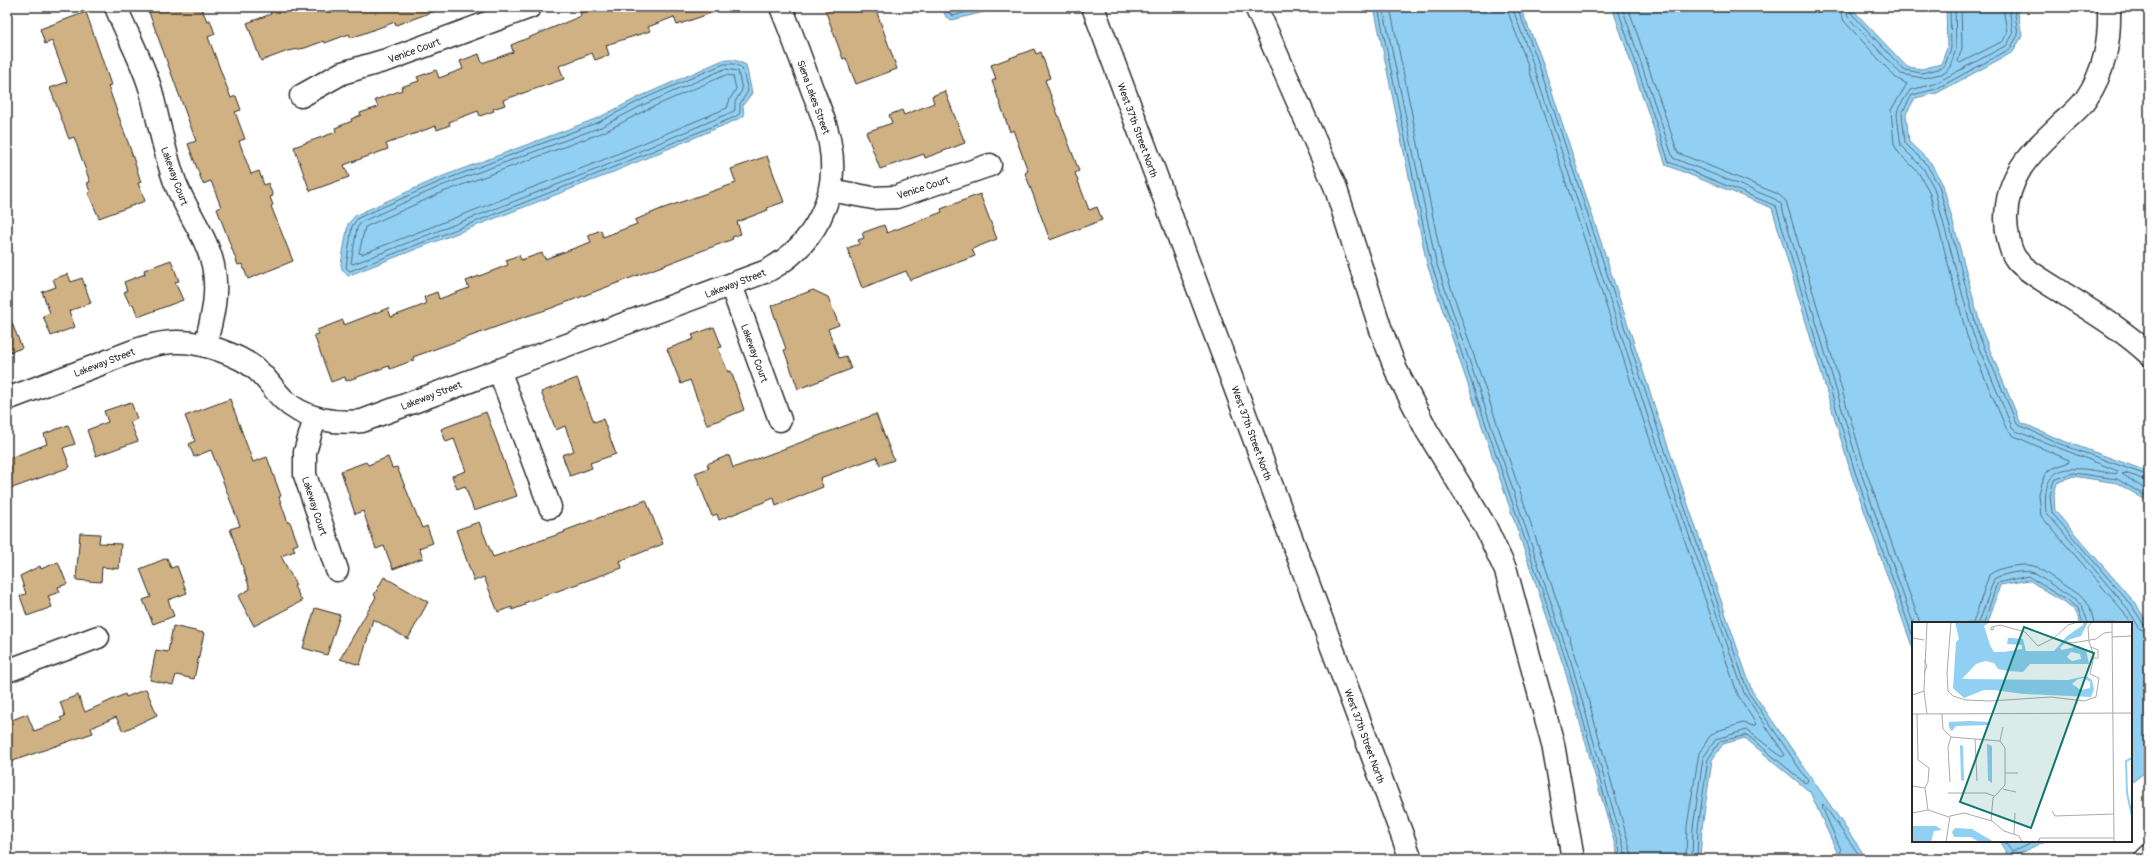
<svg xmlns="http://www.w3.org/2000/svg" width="2156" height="866" font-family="Pangolin,sans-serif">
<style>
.water{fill:#92d0f3;stroke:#698ea3}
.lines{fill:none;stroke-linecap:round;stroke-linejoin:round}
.shore{stroke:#546d7b;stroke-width:1}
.building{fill:#cfb183;stroke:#2b2b2b}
.minor-casing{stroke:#2b2b2b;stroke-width:25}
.minor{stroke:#fff;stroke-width:22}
.labels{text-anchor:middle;stroke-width:3.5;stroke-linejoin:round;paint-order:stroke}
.street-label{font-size:10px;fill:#2b2b2b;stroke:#fff}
.inset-river{fill:none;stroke:#92d0f3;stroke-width:2}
.inset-road{fill:none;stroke:#aaa;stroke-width:1}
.view{fill:#0f766e;fill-opacity:0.15;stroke:#0f766e;stroke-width:2}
.inset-edge{fill:none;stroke:#2b2b2b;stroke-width:2}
</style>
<rect width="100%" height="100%" fill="#fff"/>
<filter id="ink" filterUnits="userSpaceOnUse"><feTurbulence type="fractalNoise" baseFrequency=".025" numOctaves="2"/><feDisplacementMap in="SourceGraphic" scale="8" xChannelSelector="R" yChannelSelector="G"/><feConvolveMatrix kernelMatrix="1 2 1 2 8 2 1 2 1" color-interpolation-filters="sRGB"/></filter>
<g filter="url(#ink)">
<path class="water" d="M 942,7 L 990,7 L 984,12 L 952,20 L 946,17 Z
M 1374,7 L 1520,7 L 1540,55 L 1659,420 L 1752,691 L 1867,859 L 1836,859 L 1837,852 L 1810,792 L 1745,738 L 1723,744 L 1712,760 L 1702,828 L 1700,859 L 1619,859 L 1564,667 L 1427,264 Z
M 1612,7 L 1853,7 L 1855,12 L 1907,67 L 1922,69 L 1941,64 L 1947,48 L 1946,7 L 2017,7 L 2022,36 L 2013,52 L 1937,93 L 1915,98 L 1906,114 L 1909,142 L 1931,163 L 1943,185 L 1982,331 L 2020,422 L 2061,440 L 2149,472 L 2149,502 L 2117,483 L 2073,476 L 2057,483 L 2054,495 L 2055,511 L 2136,604 L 2149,626 L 2149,769 L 2131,783 L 2131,623 L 2080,623 L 2076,611 L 2029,580 L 2000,585 L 1988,623 L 1913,623 L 1913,649 L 1851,473 L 1772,208 L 1666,165 Z
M 723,60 L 735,60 L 746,65 L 752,93 L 743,105 L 744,116 L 736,120 L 604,176 L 352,274 L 348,276 L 342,269 L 341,264 L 348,224 L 356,215 L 438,178 L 598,118 L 639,97 Z
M 1999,841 L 2045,841 L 2010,858 Z"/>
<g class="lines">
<path class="shore" d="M 946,7 L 948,12 L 953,16 L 984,7
M 1378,7 L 1431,263 L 1568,666 L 1622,859
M 1383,7 L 1436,262 L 1572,665 L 1627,859
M 1390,7 L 1442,261 L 1578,663 L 1633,859
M 1506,7 L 1526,60 L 1645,425 L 1738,695 L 1756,724 L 1754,726 L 1743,723 L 1717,731 L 1710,736 L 1699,753 L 1687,826 L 1686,859
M 1512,7 L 1531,58 L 1650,423 L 1744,693 L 1785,755 L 1782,757 L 1747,730 L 1716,739 L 1703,758 L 1693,828 L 1692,859
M 1517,7 L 1536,56 L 1655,421 L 1748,692 L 1808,781 L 1805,783 L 1747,735 L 1720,741 L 1708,759 L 1698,828 L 1697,859
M 1617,7 L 1669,162 L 1776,206 L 1855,472 L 1913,637
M 1622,7 L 1673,158 L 1775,199 L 1781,204 L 1860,470 L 1913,623
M 1628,7 L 1678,153 L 1778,194 L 1786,201 L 1865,468 L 1920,623
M 1839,7 L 1844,21 L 1896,78 L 1907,84 L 1891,110 L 1894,144 L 1898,152 L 1918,172 L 1929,191 L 1967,336 L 2006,428 L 2014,436 L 2069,460 L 2069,462 L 2049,470 L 2044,476 L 2039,494 L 2041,516 L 2124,612 L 2130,623
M 1845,7 L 1848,17 L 1901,74 L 1923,78 L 1945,73 L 1950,67 L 1956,49 L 1955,7
M 1850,7 L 1852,14 L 1904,70 L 1922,73 L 1942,68 L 1945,65 L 1951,48 L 1950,7
M 1961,7 L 1962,48 L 1958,61 L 1960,63 L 2003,41 L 2007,33 L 2003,7
M 2009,7 L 2013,34 L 2007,45 L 1934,84 L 1910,90 L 1898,109 L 1897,115 L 1901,146 L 1923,168 L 1934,188 L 1973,334 L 2012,427 L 2016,431 L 2118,471 L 2116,474 C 2077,468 2040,456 2046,512 L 2128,609 L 2140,629 L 2149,632
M 2014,7 L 2018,35 L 2010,49 L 1936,89 L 1912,95 L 1902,113 L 1905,143 L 1927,165 L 1939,186 L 1978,333 L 2017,424 L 2060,444 L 2149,476
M 724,64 L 735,64 L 742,68 L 748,91 L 740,104 L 740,113 L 735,117 L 602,172 L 350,271 L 346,268 L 352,226 L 358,218 L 439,182 L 599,122 L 641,100 Z
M 725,69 L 738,71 L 742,90 L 735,102 L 735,110 L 732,112 L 600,168 L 353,264 L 351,263 L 357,228 L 361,222 L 441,186 L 601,127 L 643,105 Z
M 726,75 L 733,76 L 736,89 L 730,99 L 727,108 L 598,162 L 362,254 L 359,253 L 365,227 L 443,192 L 604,132 L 646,110 Z
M 2149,481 L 2125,473 L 2122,474 L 2149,492
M 2149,498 L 2117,479 L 2073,473 L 2054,480 L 2050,495 L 2052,513 L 2132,606 L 2144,625 L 2149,627
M 1973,623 L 1989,575 C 1998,567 2026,562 2037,567 L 2086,600 L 2090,607 L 2094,623
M 1979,623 L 1994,579 C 2001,574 2025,569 2034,573 L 2082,605 L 2088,623
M 1984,623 L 1997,583 L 2028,576 L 2078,608 L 2083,623
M 2004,841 L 2012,852 L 2036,841
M 1840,859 L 1841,850 L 1822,807 L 1823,804 L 1862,859"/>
</g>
<path class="building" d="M 147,7 L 201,7 L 207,21 L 210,20 L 215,34 L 208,37 L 231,98 L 236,96 L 241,110 L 235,112 L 245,139 L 239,141 L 251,174 L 259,171 L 264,185 L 268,183 L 273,196 L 270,197 L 273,205 L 271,206 L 293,261 L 248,279 L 242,264 L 238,265 L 217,209 L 221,207 L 211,181 L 203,184 L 195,163 L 188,144 L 196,141 Z
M 269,7 L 441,7 L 441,9 L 396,25 L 395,22 L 351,38 L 349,34 L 325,43 L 324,41 L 305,48 L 288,51 L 261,61 L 247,23 L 271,14 Z
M 597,7 L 723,7 L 723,9 L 677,25 L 674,17 L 648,27 L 650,31 L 606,45 L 609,55 L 595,60 L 592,53 L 559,66 L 564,79 L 503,100 L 505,105 L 493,109 L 494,111 L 480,116 L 478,111 L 449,122 L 450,125 L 437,130 L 436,126 L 386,144 L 388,149 L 344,165 L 349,177 L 310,191 L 294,147 L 336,132 L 335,128 L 352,121 L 351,119 L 361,115 L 360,113 L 378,107 L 375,100 L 402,90 L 401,87 L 419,81 L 417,77 L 436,70 L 439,78 L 463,69 L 460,61 L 479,54 L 482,63 L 513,52 L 511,45 L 581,16 L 580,13 Z
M 824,7 L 875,7 L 897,69 L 856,84 L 846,58 L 843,59 Z
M 86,12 L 111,85 L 108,86 L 130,148 L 141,182 L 138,183 L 145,201 L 99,218 L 88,193 L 90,192 L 87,183 L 90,182 L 74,137 L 69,139 L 50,88 L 67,82 L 52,41 L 45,44 L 40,29 Z
M 1034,49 L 1036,54 L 1041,52 L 1050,78 L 1045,80 L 1079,171 L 1075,173 L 1089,210 L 1097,207 L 1102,220 L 1050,240 L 1025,173 L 1028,171 L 1013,130 L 1010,132 L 992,81 L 996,79 L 991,65 Z
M 945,91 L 965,143 L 925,158 L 924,154 L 880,169 L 866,132 L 892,123 L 889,115 L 902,110 L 904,115 L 934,103 L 932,96 Z
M 767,156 L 784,202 L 767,208 L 768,210 L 737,222 L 741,234 L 732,237 L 733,239 L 549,309 L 521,318 L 413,357 L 414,360 L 390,369 L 389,366 L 346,381 L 345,377 L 331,382 L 314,335 L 319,334 L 317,330 L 343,320 L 344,325 L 388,308 L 391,317 L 426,304 L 424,297 L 437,292 L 439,299 L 469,288 L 466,281 L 508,265 L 506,260 L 519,255 L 521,260 L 542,253 L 545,259 L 591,242 L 588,235 L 601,230 L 603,237 L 637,224 L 635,220 L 661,209 L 736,183 L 731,169 Z
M 980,194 L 997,239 L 972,249 L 975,256 L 962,261 L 910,280 L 906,271 L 862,288 L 847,248 L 860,244 L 858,240 L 864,238 L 862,233 L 884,225 L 887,233 L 942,212 L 941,209 Z
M 171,260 L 179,281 L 175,282 L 183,300 L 138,317 L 133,304 L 130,305 L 124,292 L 127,291 L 124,282 L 145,274 L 144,270 Z
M 68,274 L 71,282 L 82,278 L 91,303 L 69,311 L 75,327 L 51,336 L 43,316 L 50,313 L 42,292 L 56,287 L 53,279 Z
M 813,290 L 828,297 L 839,325 L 828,329 L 839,358 L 846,356 L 851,369 L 798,389 L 784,350 L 786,349 L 771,306 Z
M 7,311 L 22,348 L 7,353 Z
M 714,327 L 722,347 L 718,348 L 728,372 L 731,371 L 744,410 L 707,425 L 690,380 L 681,384 L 667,349 L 694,339 L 692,335 Z
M 577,378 L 594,422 L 603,419 L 616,454 L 590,463 L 592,468 L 570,476 L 562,455 L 574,451 L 565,426 L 556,430 L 541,392 Z
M 230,399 L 253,462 L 267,457 L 281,496 L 279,497 L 288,523 L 290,522 L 298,544 L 293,546 L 295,551 L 281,556 L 296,585 L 294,586 L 302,601 L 254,626 L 238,596 L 250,589 L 230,529 L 240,526 L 211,450 L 194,457 L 189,444 L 195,441 L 185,416 Z
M 131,402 L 137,419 L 130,422 L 138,441 L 96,456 L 87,430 L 108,422 L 104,411 Z
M 486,412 L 517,496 L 474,511 L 465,486 L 457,489 L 452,476 L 466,471 L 454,439 L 446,442 L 441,429 Z
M 876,414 L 894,460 L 880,465 L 877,457 L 820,478 L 823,487 L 776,506 L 774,498 L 719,520 L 717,514 L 712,516 L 695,473 L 709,468 L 707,464 L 729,455 L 733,468 Z
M 68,425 L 75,444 L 63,448 L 70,467 L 7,490 L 7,459 L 47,444 L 44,434 Z
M 388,457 L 392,468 L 397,467 L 422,528 L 427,526 L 433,543 L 419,548 L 423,558 L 393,569 L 384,546 L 376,549 L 363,511 L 355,514 L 341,471 L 366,462 L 368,465 Z
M 646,500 L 663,544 L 620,561 L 622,568 L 524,603 L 525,605 L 512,610 L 512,607 L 498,612 L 484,577 L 474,581 L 456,530 L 479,522 L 493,557 L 565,532 L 564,531 Z
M 80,533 L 100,534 L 99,543 L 121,544 L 119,569 L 102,567 L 101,582 L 76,580 Z
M 167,558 L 171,568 L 177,566 L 187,593 L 168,600 L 174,616 L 153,624 L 143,600 L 151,597 L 140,569 Z
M 58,562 L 67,584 L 58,587 L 60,592 L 48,596 L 52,607 L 27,616 L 20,596 L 26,594 L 20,576 L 40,566 L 41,569 Z
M 384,577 L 428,602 L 408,639 L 373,619 L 360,665 L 340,659 L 376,597 L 374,595 Z
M 315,608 L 340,615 L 327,655 L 303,648 Z
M 173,626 L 204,633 L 194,679 L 176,675 L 173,685 L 150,680 L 156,650 L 168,652 Z
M 146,689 L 157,715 L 123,731 L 116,717 L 91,728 L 93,733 L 7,763 L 7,722 L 27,714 L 34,731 L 62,721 L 60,718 L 65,716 L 60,702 L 78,695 L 85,712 L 125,694 L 126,697 Z"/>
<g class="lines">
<g class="minor-casing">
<path id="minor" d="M 116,7 C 127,35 143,62 151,91 C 159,122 164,152 175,182 C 186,211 206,235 213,265 C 219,293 212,319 205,346
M 1093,7 L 1411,859
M 1256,7 L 1335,186 L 1380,327 L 1396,370 L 1427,431 L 1485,526 L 1506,571 L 1553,744 L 1573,859
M 2109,7 C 2110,41 2105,71 2086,99 C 2080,108 2070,116 2062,123 C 2032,152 2007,173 2006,218 C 2006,229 2009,250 2016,259 C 2023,269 2049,284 2060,291 C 2091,311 2122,329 2149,354
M 301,96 L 342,73 L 390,59 L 530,7
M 830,190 L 873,198 L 896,197 L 990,165
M 731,285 L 780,420
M 499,370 L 550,507
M 7,399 C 37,388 68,376 98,365 C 124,355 151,341 180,342 C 202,342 239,355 256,369 C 267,378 273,389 283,399 C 303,419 335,424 362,421 L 767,271 C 814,246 840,197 830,144 C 827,125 819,107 812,89 C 802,62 792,34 781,7
M 315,418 L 305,452 L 305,475 L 337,570
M 7,671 L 98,637
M 2146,859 L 2149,856"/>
</g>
<use href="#minor" class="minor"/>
</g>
</g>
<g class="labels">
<g class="street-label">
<text transform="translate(414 50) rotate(-20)" y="4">Venice Court</text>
<text transform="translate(814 97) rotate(70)" y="4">Siena Lakes Street</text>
<text transform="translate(1138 130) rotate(70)" y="4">West 37th Street North</text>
<text transform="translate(175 176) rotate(70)" y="4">Lakeway Court</text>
<text transform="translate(923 187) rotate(-18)" y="4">Venice Court</text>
<text transform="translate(735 283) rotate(-21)" y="4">Lakeway Street</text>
<text transform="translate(755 353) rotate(70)" y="4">Lakeway Court</text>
<text transform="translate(104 362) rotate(-21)" y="4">Lakeway Street</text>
<text transform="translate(431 395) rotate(-21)" y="4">Lakeway Street</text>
<text transform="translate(1252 433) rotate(70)" y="4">West 37th Street North</text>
<text transform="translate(315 506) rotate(72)" y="4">Lakeway Court</text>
<text transform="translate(1365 736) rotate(70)" y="4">West 37th Street North</text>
</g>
</g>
<g transform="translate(1912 622)">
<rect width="220" height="220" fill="#fff"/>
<path d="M 43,0 L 78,0 L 72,4 L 78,23 L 82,30 L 91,30 L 110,27 L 110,23 L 95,22 L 96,16 L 100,16 L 111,17 L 114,29 L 142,29 L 155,14 L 171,3 L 171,0 L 176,0 L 169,14 L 156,18 L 148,26 L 150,28 L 166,24 L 174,28 L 177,42 L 118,42 L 111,50 L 95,49 L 86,47 L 82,41 L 73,39 L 64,42 L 50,57 L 156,58 L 174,54 L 180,58 L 182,67 L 179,75 L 112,72 L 82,68 L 72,68 L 52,76 L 41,66 L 44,20 L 47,17 ZM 159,30 L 168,32 L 169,37 L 160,39 L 155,35 ZM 172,56 L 178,60 L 178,66 L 169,68 L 160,62 L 166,57 ZM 58,99 L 77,100 L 78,103 L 44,104 L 40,109 L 37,105 L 37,100 ZM 75,122 L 80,124 L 80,161 L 76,158 ZM 48,123 L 51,124 L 52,159 L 49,158 ZM 0,204 L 24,204 L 30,208 L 22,209 L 19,220 L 0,220 ZM 43,206 L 60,207 L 82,220 L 67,220 L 59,215 L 42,215 L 40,210 Z" fill="#92d0f3" fill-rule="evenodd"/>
<path class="inset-river" d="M 220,136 L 214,139 L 215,171 L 220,194"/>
<path class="inset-road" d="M 39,0 L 35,51 L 36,69 L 41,74 L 54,78 L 78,79 L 139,75 L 172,79 L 184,75 L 187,56 L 178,52 L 182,34 L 177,20 L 176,5 L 180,0M 200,0 L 202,220M 82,4 L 81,8 L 78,7 L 80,5 L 88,3 L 113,10 L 126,24 L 142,16 L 160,21 L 184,17 L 192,11 L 200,10M 200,15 L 220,14M 0,16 L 12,18M 142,16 L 156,3 L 166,0M 179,25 L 186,28 L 186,36 L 182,36M 12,51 L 15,44 L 12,38M 12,69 L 15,0M 12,69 L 15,92M 0,73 L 12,69M 0,92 L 220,91M 5,92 L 6,138 L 17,146 L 16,160 L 13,166 L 16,188M 30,92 L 31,107 L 39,115 L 88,119M 63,117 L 65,159M 88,119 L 91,105M 93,151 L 106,151M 38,160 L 36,125 L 39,115M 0,164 L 13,166M 91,167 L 104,170M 36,171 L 74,171 L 82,174M 140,189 L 143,194 L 202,192M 0,191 L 16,188 L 37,195M 79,199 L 81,176 L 93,163 L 93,126 L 88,119M 102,212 L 103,191M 34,220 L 38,194 L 52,191 L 80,199 L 92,209 L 107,214 L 110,220M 126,220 L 128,216 L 202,216"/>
<path class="view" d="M 112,5 L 182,31 L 119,206 L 48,180 Z"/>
<rect width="220" height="220" class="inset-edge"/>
</g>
<rect width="2156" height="866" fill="none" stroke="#fff" stroke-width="24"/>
<rect x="12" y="12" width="2132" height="842" fill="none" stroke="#2b2b2b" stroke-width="1.5" filter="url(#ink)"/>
</svg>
